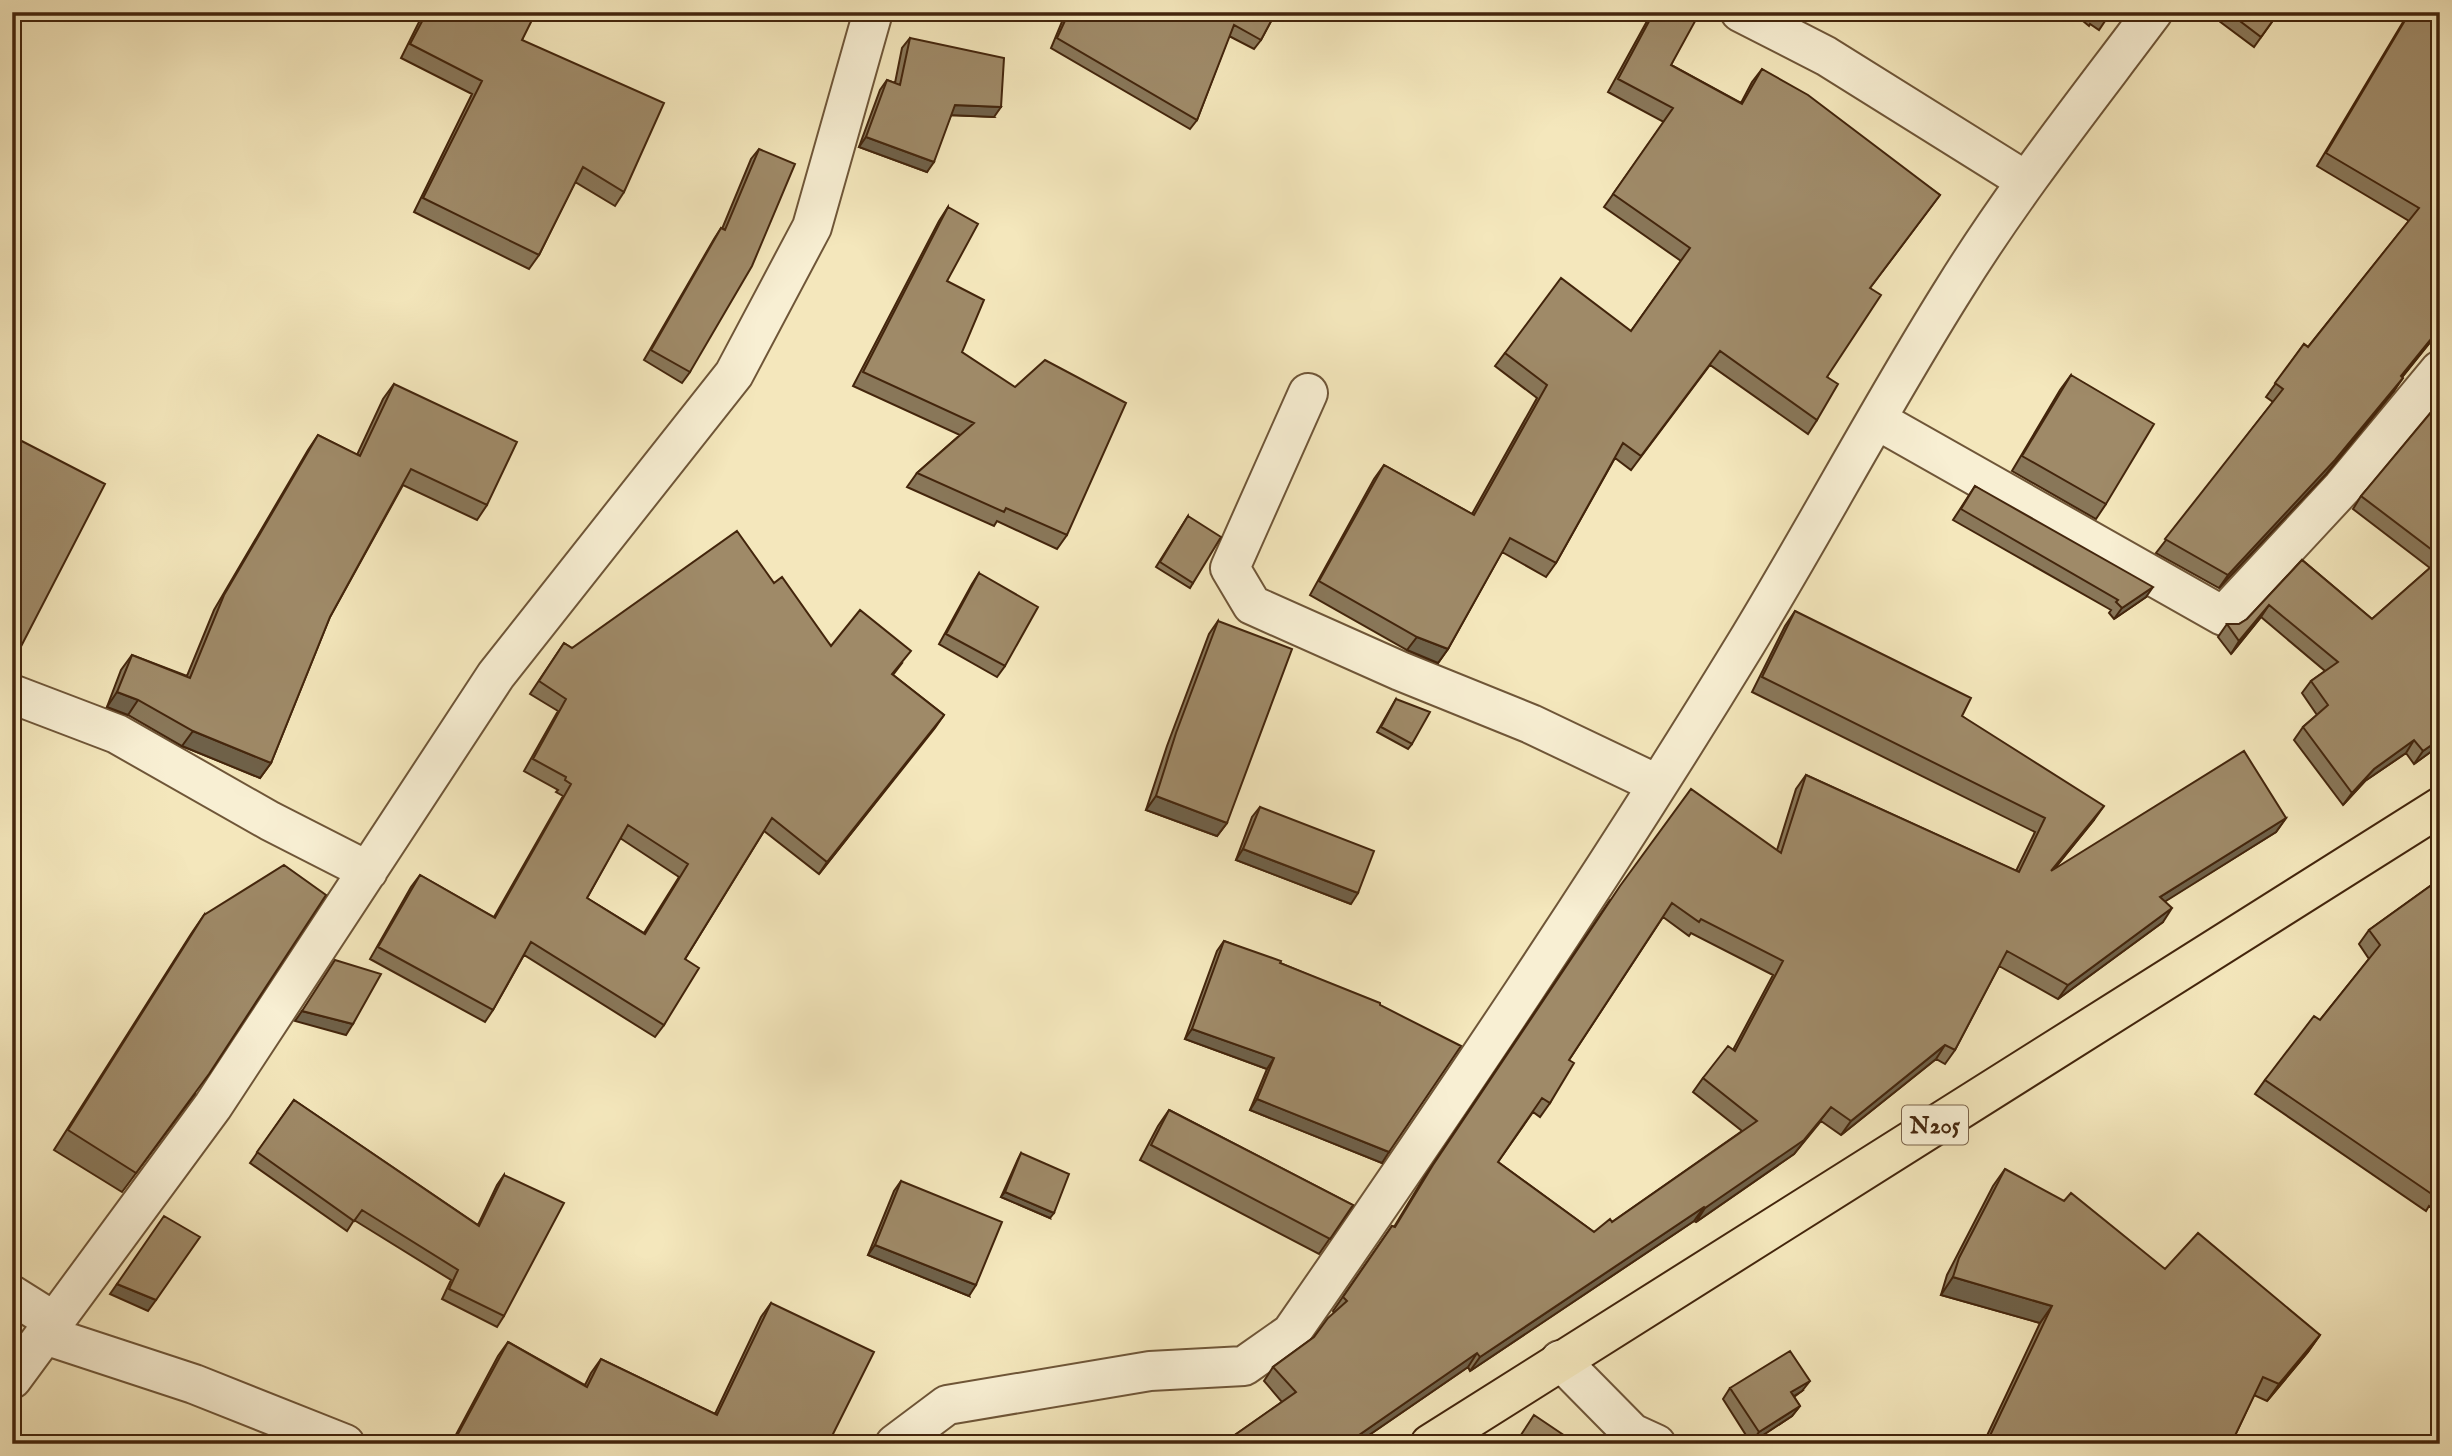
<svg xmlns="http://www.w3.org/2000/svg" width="2452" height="1456" font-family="'IM FELL English',serif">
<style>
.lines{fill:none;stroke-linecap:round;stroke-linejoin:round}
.minor-casing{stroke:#6f5638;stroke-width:42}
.highway-casing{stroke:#43250c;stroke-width:42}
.minor{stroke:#f8efd3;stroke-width:38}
.highway{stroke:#f4e7bc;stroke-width:38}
.wall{fill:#897759;stroke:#43250c;stroke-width:2;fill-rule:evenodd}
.shaded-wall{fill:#6f6149;stroke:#43250c;stroke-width:2}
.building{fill:#9f8a68;stroke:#43250c;stroke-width:2;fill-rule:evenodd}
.labels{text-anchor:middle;stroke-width:5;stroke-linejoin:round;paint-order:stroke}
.shield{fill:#f8efd3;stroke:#796248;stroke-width:2}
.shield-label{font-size:23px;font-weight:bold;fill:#43250c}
</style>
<rect width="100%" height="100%" fill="#f4e7bc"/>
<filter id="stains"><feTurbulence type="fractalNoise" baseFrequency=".00286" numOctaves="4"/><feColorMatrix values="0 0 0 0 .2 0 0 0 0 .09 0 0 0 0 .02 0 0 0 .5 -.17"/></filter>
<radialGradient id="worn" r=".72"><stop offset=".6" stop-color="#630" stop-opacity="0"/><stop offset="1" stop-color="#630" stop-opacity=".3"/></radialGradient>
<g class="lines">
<g class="minor-casing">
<path id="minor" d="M 1740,12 L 1826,56 L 2026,181
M 1308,393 L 1230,568 L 1252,605 L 1400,671 L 1531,724 L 1657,784
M 1877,420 L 2223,616 L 2342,488 L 2440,370
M 12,694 L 117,734 L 270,821 L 368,871
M 12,1295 L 55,1322
M 45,1335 L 194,1384 L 345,1444
M 1560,1360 L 1632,1433 L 1656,1444
M 12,1379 L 213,1106 L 496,675 L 734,374 L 812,227 L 873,12
M 895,1444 L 947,1405 L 1150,1371 L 1244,1366 L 1291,1333 C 1448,1107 1602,879 1745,645 C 1817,527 1881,405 1954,289 C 2014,192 2085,103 2153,12"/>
</g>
<g class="highway-casing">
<path id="highway" d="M 1430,1444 L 2440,807"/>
</g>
<use href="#minor" class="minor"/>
<use href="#highway" class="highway"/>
</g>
<path class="wall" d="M 424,12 L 532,12 L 522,40 L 624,192 L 615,206 L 575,182 L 539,255 L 529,269 L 414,212 L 472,94 L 401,58 Z
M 1066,12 L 1276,12 L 1261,40 L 1254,49 L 1229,36 L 1197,120 L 1190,129 L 1051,48 Z
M 1652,12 L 1695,12 L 1671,65 L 1741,103 L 1752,82 L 1762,69 L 1940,195 L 1870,288 L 1827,377 L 1817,420 L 1808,434 L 1710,365 L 1631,470 L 1615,458 L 1556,563 L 1546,577 L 1502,552 L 1448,649 L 1438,663 L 1407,650 L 1310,595 L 1374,479 L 1384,465 L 1472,514 L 1537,398 L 1495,366 L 1505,353 L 1631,331 L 1681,261 L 1604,207 L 1664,122 L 1608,92 Z
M 2072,12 L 2111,12 L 2099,30 L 2090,24 L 2089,26 Z
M 2207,12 L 2279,12 L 2254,47 Z
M 2409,12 L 2440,12 L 2440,330 L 2402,377 L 2394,391 L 2326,474 L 2219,588 L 2156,553 L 2273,402 L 2266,397 L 2304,344 L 2308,347 L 2409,221 L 2317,166 Z
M 910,38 L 994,117 L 951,115 L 927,172 L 859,147 L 880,90 L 887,80 L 895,83 L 902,48 Z
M 759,149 L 690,372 L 682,383 L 644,360 L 714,239 L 721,228 L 722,229 L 751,159 Z
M 948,207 L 947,281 L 962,352 L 1067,535 L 1057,549 L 997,521 L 994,526 L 907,487 L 917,473 L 960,435 L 853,386 L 939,221 Z
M 2071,375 L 2106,504 L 2096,519 L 2012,471 L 2060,390 Z
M 394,384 L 487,505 L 477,520 L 403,485 L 330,617 L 271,763 L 260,778 L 182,746 L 128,715 L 107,707 L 121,670 L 132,655 L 187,676 L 214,610 L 308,450 L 318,435 L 357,455 L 383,399 Z
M 2440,407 L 2440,745 L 2414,764 L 2406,753 L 2365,781 L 2343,805 L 2294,740 L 2303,727 L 2317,715 L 2302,693 L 2311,681 L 2325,671 L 2261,617 L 2231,654 L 2218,637 L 2227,624 L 2239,624 L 2247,619 L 2302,560 L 2372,619 L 2430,568 L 2353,509 L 2361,496 Z
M 1975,486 L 2146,597 L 2114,619 L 2109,613 L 2111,610 L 1953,520 Z
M 1188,516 L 1193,583 L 1190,588 L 1156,567 Z
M 979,573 L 1005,666 L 997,677 L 939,644 L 972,584 Z
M 774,583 L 831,646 L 902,663 L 893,675 L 944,715 L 819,874 L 764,831 L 685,959 L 664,1025 L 655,1037 L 524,955 L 493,1010 L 485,1022 L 370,959 L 411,887 L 420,875 L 494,917 L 563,796 L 556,792 L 558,790 L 524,771 L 558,711 L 530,694 L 564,643 L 572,648 ZM 620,838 L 679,877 L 644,933 L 587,898 Z
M 1795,611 L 1962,716 L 2094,820 L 2054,869 L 2286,818 L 2276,832 L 2165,901 L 2163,922 L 2058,999 L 1999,966 L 1955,1050 L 1945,1064 L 1936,1059 L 1841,1135 L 1821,1121 L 1794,1154 L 1696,1222 L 1694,1221 L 1470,1371 L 1468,1367 L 1356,1444 L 1222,1444 L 1282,1402 L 1264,1381 L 1273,1367 L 1314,1337 L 1334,1313 L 1333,1311 L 1392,1226 L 1394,1227 L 1423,1179 L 1610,900 L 1777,850 L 1796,789 L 1806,775 L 2016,871 L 2035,832 L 1752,692 L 1785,626 ZM 1663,917 L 1689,936 L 1691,933 L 1773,975 L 1733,1050 L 1703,1078 L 1693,1092 L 1742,1131 L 1612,1222 L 1594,1232 L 1498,1162 L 1533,1112 L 1540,1117 L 1550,1103 L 1569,1060 Z
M 1218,621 L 1227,823 L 1217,836 L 1146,810 L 1167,746 L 1209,634 Z
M 1396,699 L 1412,744 L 1408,749 L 1377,732 Z
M 1260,807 L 1351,904 L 1236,860 L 1252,817 Z
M 2440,879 L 2440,1214 L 2429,1206 L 2426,1211 L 2255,1094 L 2265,1080 L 2320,1020 L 2369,959 L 2359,944 L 2369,930 Z
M 204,915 L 195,1094 L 122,1192 L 54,1150 L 191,934 Z
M 1224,941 L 1280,963 L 1380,1005 L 1382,1163 L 1250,1110 L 1267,1069 L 1185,1039 L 1217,951 Z
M 294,1100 L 478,1225 L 497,1185 L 504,1175 L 504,1316 L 497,1327 L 442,1299 L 451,1280 L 354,1220 L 347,1231 L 250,1163 Z
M 1169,1110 L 1353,1205 L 1319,1254 L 1140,1160 L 1158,1126 Z
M 1021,1153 L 1050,1218 L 1001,1197 L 1018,1159 Z
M 2005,1169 L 2165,1269 L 2320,1335 L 2308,1352 L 2267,1401 L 2254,1395 L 2231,1444 L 1983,1444 L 2040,1323 L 1941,1295 L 1947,1275 L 1993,1186 Z
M 901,1181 L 969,1296 L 868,1255 L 894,1191 Z
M 771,1303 L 828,1444 L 451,1444 L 498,1356 L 508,1342 L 585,1385 L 591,1373 L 601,1359 L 715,1414 L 761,1317 Z
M 1730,1388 L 1802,1391 L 1794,1397 L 1800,1406 L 1792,1416 L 1751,1443 L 1723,1399 Z"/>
<path class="shaded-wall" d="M 955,105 L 1001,107 L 994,117 L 948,115 Z
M 866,137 L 934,162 L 927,172 L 859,147 Z
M 2440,328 L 2440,330 L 2392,390 L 2401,376 Z
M 2403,378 L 2394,391 L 2326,474 L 2219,588 L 2228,575 Z
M 2153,587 L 2146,597 L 2114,619 L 2122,608 Z
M 2269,605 L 2261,617 L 2231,654 L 2239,641 Z
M 1417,637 L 1448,649 L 1438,663 L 1407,650 Z
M 117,692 L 138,700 L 128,715 L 107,707 Z
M 944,715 L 935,728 L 819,874 L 827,862 Z
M 193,731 L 271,763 L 260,778 L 182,746 Z
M 2440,739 L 2440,745 L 2414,764 L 2423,751 Z
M 2414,740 L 2406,753 L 2365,781 L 2343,805 L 2352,793 L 2374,769 Z
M 1156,796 L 1227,823 L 1217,836 L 1146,810 Z
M 2104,806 L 2094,820 L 2041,885 L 2051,871 Z
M 2286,818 L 2276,832 L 2150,911 L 2160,897 Z
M 1243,849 L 1358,893 L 1351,904 L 1236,860 Z
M 2172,908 L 2163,922 L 2058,999 L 2068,985 Z
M 302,1011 L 353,1024 L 346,1035 L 295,1021 Z
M 1192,1029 L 1274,1058 L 1267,1069 L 1185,1039 Z
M 1945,1045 L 1936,1059 L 1841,1135 L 1851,1121 Z
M 1257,1099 L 1389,1152 L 1382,1163 L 1250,1110 Z
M 1831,1107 L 1794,1154 L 1696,1222 L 1705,1208 Z
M 1005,1192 L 1054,1213 L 1050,1218 L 1001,1197 Z
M 1704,1207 L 1694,1221 L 1470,1371 L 1480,1357 Z
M 875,1245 L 976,1285 L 969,1296 L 868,1255 Z
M 1953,1277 L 2052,1306 L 2040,1323 L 1941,1295 Z
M 117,1284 L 156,1300 L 148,1311 L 110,1294 Z
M 2320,1335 L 2308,1352 L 2267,1401 L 2279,1384 Z
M 1477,1353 L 1468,1367 L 1356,1444 L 1346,1444 Z
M 1810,1381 L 1802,1391 L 1783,1403 L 1791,1392 Z
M 1800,1406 L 1792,1416 L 1751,1443 L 1759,1432 Z"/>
<path class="building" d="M 427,12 L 532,12 L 535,14 L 522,40 L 664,103 L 624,192 L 583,167 L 539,255 L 423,198 L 482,81 L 410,44 Z
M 1069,12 L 1276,12 L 1261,40 L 1234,25 L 1197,120 L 1057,38 Z
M 1654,12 L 1695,12 L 1699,14 L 1671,65 L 1742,104 L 1762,69 L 1808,95 L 1940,195 L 1870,288 L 1881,295 L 1827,377 L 1838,384 L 1817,420 L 1720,351 L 1641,456 L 1623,443 L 1556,563 L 1510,538 L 1448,649 L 1417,637 L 1319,581 L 1384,465 L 1474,515 L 1547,385 L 1505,353 L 1561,278 L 1631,331 L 1690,248 L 1613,194 L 1673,108 L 1618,79 Z
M 2102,12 L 2111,12 L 2108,17 Z
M 2228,12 L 2279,12 L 2261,37 Z
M 2410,12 L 2440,12 L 2440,328 L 2401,376 L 2403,378 L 2335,460 L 2228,575 L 2165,539 L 2283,389 L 2275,383 L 2304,344 L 2308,347 L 2419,208 L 2326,153 Z
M 910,38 L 1004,58 L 1001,107 L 955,105 L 934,162 L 866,137 L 887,80 L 900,85 Z
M 759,149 L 795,164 L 752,266 L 690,372 L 651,350 L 721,228 L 725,230 Z
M 948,207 L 978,224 L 947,281 L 984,300 L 962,352 L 1015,387 L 1045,360 L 1126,403 L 1067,535 L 1006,508 L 1004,512 L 917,473 L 974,423 L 863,372 Z
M 2071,375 L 2154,424 L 2106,504 L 2022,456 Z
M 394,384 L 517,442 L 487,505 L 411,469 L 330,617 L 271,763 L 193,731 L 138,700 L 117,692 L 132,655 L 190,678 L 224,595 L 318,435 L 360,456 Z
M 2437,405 L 2440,407 L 2440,556 L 2361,496 Z
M 12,436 L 105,484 L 14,660 L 12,661 Z
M 1975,486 L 2153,587 L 2122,608 L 2116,602 L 2118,600 L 1961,509 Z
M 1188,516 L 1221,537 L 1193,583 L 1160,562 Z
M 737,531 L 774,583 L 782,577 L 831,646 L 860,610 L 911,651 L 892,674 L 944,715 L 827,862 L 772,818 L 685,959 L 699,968 L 664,1025 L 531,942 L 493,1010 L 378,947 L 420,875 L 495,918 L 571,784 L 565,780 L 566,777 L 533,759 L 566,699 L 539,681 L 564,643 L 572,648 ZM 628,825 L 688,864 L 645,934 L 587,898 Z
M 2440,559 L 2440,739 L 2423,751 L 2414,740 L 2374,769 L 2352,793 L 2303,727 L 2328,705 L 2311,681 L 2338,662 L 2269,605 L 2239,641 L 2227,624 L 2239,624 L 2247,619 L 2302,560 L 2372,619 Z
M 979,573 L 1038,607 L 1005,666 L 946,634 Z
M 1795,611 L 1971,698 L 1962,716 L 2104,806 L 2051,871 L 2244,751 L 2286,818 L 2160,897 L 2172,908 L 2068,985 L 2007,951 L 1955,1050 L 1945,1045 L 1851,1121 L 1831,1107 L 1804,1140 L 1705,1208 L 1704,1207 L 1480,1357 L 1477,1353 L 1346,1444 L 1342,1444 L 1337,1439 L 1330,1444 L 1222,1444 L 1296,1392 L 1273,1367 L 1314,1337 L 1328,1318 L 1347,1301 L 1343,1297 L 1392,1226 L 1395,1227 L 1433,1165 L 1620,886 L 1691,789 L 1781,853 L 1806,775 L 2019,872 L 2045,818 L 1762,677 ZM 1672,903 L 1699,922 L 1701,919 L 1783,961 L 1735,1051 L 1728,1046 L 1703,1078 L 1757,1121 L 1612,1222 L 1610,1219 L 1594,1232 L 1498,1162 L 1542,1098 L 1550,1103 L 1574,1063 L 1569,1060 Z
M 1218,621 L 1292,649 L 1227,823 L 1156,796 L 1176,733 Z
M 1396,699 L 1430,712 L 1412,744 L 1381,727 Z
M 12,705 L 16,706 L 12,718 Z
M 1260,807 L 1374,851 L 1358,893 L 1243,849 Z
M 284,865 L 326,895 L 209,1074 L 136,1173 L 68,1130 L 204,915 Z
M 2440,879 L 2440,1192 L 2436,1197 L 2265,1080 L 2314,1016 L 2320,1020 L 2380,945 L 2369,930 Z
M 1224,941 L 1281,961 L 1280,963 L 1380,1003 L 1380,1005 L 1461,1046 L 1389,1152 L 1257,1099 L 1274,1058 L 1192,1029 Z
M 335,960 L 381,974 L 353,1024 L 302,1011 Z
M 294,1100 L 479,1226 L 504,1175 L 564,1203 L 504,1316 L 449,1289 L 458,1270 L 362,1210 L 354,1221 L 257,1152 Z
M 1169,1110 L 1353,1205 L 1330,1239 L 1151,1145 Z
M 1021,1153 L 1069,1174 L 1054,1213 L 1005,1192 Z
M 2005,1169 L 2064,1201 L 2071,1193 L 2165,1269 L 2198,1233 L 2320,1335 L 2279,1384 L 2263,1377 L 2231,1444 L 1986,1444 L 2052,1306 L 1953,1277 L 1959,1258 Z
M 901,1181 L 1002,1222 L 976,1285 L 875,1245 Z
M 164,1216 L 200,1237 L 156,1300 L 117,1284 Z
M 771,1303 L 874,1352 L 828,1444 L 453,1443 L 508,1342 L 587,1387 L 601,1359 L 717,1415 Z
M 12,1327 L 17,1330 L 12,1337 Z
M 1790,1351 L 1810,1381 L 1791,1392 L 1800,1406 L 1759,1432 L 1730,1388 Z
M 1534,1415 L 1577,1444 L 1515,1444 Z"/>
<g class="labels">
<rect class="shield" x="1902" y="1105.5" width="66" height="39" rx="5"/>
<g class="shield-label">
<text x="1935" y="1133">N205</text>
</g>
</g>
<rect width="2452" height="1456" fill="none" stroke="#f4e7bc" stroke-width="42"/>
<rect x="14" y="14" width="2424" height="1428" fill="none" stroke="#43250c" stroke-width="3.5"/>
<rect x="21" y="21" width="2410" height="1414" fill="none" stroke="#43250c" stroke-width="2"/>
<rect width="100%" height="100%" filter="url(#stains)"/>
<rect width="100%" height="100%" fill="url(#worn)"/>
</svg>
